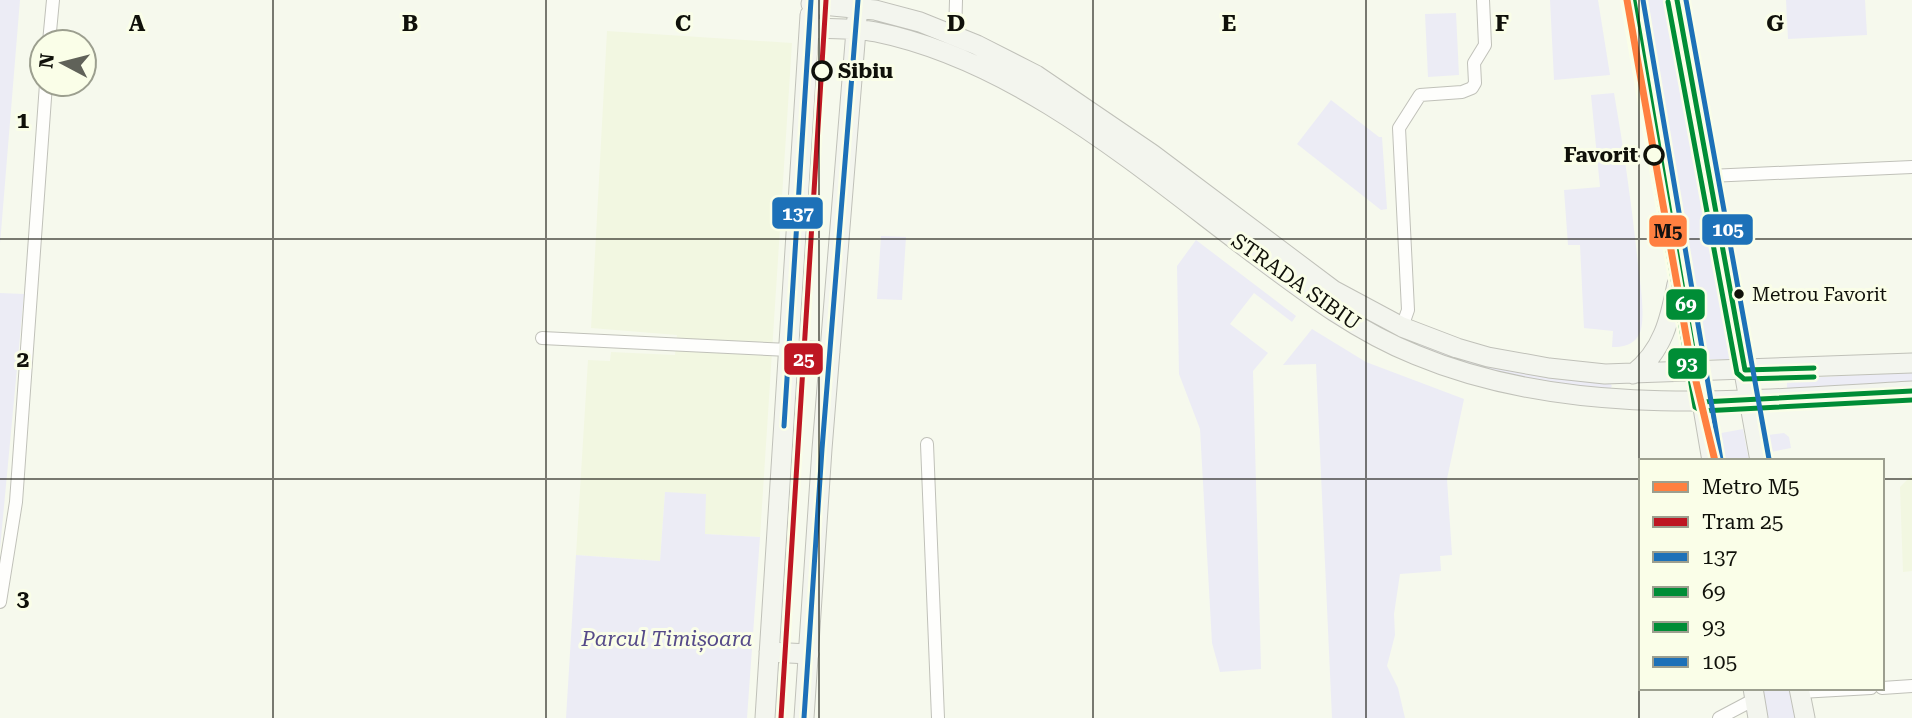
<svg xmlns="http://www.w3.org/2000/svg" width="1912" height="718" font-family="'Roboto Serif',serif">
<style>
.built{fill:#f2f7e1}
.green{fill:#ececf5}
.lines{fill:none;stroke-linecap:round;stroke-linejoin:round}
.street-casing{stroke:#c0c1b9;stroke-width:14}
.secondary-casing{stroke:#c0c1b9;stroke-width:21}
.street{stroke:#fefefc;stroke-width:12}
.secondary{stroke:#f3f5ee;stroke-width:19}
.bus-1-casing{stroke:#fafee8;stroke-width:10}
.bus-2-casing{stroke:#fafee8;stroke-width:10}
.bus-3-casing{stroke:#fafee8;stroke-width:10}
.bus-4-casing{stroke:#fafee8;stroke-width:10}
.bus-1{stroke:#1d71b8;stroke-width:5}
.bus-2{stroke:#008d36;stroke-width:5}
.bus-3{stroke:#008d36;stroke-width:5}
.bus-4{stroke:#1d71b8;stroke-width:5}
.tram-1-casing{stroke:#fafee8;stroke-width:10}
.tram-1{stroke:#be1622;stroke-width:5}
.metro-1-casing{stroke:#fafee8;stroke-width:12}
.metro-1{stroke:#ff8040;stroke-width:7}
.grid{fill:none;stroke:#10110a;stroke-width:2;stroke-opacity:0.55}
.stop-dot{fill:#fafee8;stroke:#10110a;stroke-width:3.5}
.bus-dot{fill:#10110a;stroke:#fafee8;stroke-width:2.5}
.labels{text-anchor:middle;stroke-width:6;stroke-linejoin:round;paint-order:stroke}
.bus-label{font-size:19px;fill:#10110a;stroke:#fafee8;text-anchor:start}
.stop-label{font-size:21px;font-weight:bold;fill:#10110a;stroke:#fafee8;text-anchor:start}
.street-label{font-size:21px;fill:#10110a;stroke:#fafee8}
.park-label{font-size:21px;font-style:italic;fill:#554a89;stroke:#fafee8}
.grid-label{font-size:23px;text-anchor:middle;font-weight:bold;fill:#10110a;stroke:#fafee8;stroke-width:6;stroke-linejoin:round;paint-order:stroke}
.line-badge{stroke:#fafee8;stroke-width:2.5}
.badge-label{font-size:19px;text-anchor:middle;font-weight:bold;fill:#fff}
.pale-badge-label{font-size:19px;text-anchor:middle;font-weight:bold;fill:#111}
</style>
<rect width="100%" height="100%" fill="#f6f9ed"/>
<path class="built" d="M 607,31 L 792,43 L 760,537 L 704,534 L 665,492 L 660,561 L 576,555 L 588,360 L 610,361 L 611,352 L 675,355 L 677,335 L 591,328 Z
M 1912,475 L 1912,571 L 1903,572 L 1900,487 Z"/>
<path class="green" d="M 0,0 L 20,0 L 0,244 Z
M 1550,0 L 1598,0 L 1610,75 L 1554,80 Z
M 1642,0 L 1667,0 L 1734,360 L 1704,359 Z
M 1786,0 L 1865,0 L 1867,35 L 1788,39 Z
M 1456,13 L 1459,75 L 1428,77 L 1425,14 Z
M 1614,93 C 1624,150 1632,207 1638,264 C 1640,282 1645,312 1641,329 C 1638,343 1624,348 1612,347 L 1613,331 L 1584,328 L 1580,245 L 1568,245 L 1564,190 L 1600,187 L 1591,95 Z
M 1331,100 L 1379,137 L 1382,137 L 1387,209 L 1381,210 L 1297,144 Z
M 881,236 L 906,237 L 902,300 L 877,299 Z
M 1196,240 L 1296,316 L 1292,322 L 1254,293 L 1230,324 L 1268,353 L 1253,371 L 1261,669 L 1220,672 L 1212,643 L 1200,429 L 1179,374 L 1177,266 Z
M 0,293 L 24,294 L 0,549 Z
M 1362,315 L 1610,383 L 1612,386 L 1610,389 L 1526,381 L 1415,349 L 1360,317 Z
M 1312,329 L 1366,362 L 1464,399 L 1447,479 L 1452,555 L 1440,556 L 1441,571 L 1400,574 L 1394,614 L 1395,635 L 1387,666 L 1398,688 L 1405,718 L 1332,718 L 1316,364 L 1283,365 Z
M 1912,372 L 1912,384 L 1787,391 L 1787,379 Z
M 1743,429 L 1749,461 L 1722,461 L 1716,434 Z
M 1784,433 L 1789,437 L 1791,448 L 1771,452 L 1768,435 Z
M 665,492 L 706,494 L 705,534 L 760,537 L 747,718 L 566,718 L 576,555 L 660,561 Z
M 1762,688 L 1790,688 L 1795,718 L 1767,718 Z"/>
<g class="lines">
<g class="street-casing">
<path id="street" d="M 955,36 L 956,0
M 49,42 L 53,0
M 1709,176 L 1912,167
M 1402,327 L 1408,310 L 1399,128 L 1420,95 L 1462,92 L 1472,88 L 1475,83 L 1474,63 L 1485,45 L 1483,0
M 542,338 L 789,350
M 927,444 L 938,718
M 0,602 L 16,502 L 46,84
M 1882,688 L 1912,686
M 1800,692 L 1871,688
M 1719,718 L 1755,699"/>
</g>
<g class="secondary-casing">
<path id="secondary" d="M 1634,0 L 1712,461
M 1677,0 L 1760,461
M 811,4 L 875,10 L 920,22 L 977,45 L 1036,75 L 1152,154 L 1333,290 L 1402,327 L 1457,348 L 1488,357 L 1549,368 L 1605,374 L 1912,363
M 810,28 C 831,29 855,28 876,32 C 1018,61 1140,168 1253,253 C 1305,292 1356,331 1416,355 C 1572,420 1748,400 1912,391
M 789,350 L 830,352
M 1633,374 C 1663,351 1670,319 1677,284
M 769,652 L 809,654
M 1753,688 L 1758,718
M 1799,688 L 1805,718
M 765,718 L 810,15
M 804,718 L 822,449 L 857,18"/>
</g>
<use href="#street" class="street"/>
<use href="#secondary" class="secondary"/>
<g class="bus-1-casing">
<path id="bus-1" d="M 784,426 L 811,0
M 804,718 L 822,449 L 858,0"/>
</g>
<g class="bus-2-casing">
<path id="bus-2" d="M 1634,0 L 1702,402 L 1912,391
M 1677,0 L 1745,370 L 1814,368"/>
</g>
<g class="bus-3-casing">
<path id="bus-3" d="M 1625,1 L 1695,407 L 1702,411 L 1912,400
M 1668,2 L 1737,373 L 1744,379 L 1814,377"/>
</g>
<g class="bus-4-casing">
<path id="bus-4" d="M 1643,0 L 1721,460
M 1686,0 L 1769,459"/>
</g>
<use href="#bus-1" class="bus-1"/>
<use href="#bus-2" class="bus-2"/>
<use href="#bus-3" class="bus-3"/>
<use href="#bus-4" class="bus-4"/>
<g class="tram-1-casing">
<path id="tram-1" d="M 781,718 L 826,0"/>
</g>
<use href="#tram-1" class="tram-1"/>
<g class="metro-1-casing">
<path id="metro-1" d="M 1627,0 L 1689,352 L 1715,461"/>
</g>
<use href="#metro-1" class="metro-1"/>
</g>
<path class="grid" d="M 273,0 L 273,718M 546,0 L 546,718M 819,0 L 819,718M 1093,0 L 1093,718M 1366,0 L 1366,718M 1639,0 L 1639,718M 0,239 L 1912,239M 0,479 L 1641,479M 1882,479 L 1912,479"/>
<g class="stop-dot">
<circle cx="822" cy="71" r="9"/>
<circle cx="1654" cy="155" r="9"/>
</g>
<circle class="bus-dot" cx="1739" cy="294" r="6"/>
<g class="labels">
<g class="bus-label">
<text x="1752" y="301">Metrou Favorit</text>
</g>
<g class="stop-label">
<text x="838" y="78">Sibiu</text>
<text x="1638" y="162" text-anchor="end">Favorit</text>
</g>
<g class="street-label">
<text transform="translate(1296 282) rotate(35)" y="7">STRADA SIBIU</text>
</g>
<g class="park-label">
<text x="667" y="646">Parcul Timișoara</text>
</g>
</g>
<g class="grid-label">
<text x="137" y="31">A</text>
<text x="410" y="31">B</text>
<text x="683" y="31">C</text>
<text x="956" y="31">D</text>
<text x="1229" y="31">E</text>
<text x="1502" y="31">F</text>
<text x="1775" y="31">G</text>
<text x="23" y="128">1</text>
<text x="23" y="367">2</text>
<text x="23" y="606">3</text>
</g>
<g class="line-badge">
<rect x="771" y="196" width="53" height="34" rx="7" fill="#1d71b8"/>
<rect x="1701" y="213" width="53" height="33" rx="7" fill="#1d71b8"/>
<rect x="1648" y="214" width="40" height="34" rx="7" fill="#ff8040"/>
<rect x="1665" y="288" width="41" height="33" rx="7" fill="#008d36"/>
<rect x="783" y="342" width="41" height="34" rx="7" fill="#be1622"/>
<rect x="1667" y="347" width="41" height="33" rx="7" fill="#008d36"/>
</g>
<g class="badge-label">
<text x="798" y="220">137</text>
<text x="1728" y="236">105</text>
<text x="1686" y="311">69</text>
<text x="804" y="366">25</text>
<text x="1687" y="370">93</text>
</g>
<g class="pale-badge-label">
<text x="1668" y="238">M5</text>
</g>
<rect x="1639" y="459" width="245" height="231" fill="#fafee8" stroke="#9c9f8f" stroke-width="2"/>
<rect x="1653" y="482" width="35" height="10" fill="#ff8040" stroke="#9c9f8f" stroke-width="2"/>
<text x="1702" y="494" font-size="21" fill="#10110a">Metro M5</text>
<rect x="1653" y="517" width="35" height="10" fill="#be1622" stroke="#9c9f8f" stroke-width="2"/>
<text x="1702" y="529" font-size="21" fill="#10110a">Tram 25</text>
<rect x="1653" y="552" width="35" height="10" fill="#1d71b8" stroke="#9c9f8f" stroke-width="2"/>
<text x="1702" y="564" font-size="21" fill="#10110a">137</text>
<rect x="1653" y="587" width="35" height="10" fill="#008d36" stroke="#9c9f8f" stroke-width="2"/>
<text x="1702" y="599" font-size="21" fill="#10110a">69</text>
<rect x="1653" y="622" width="35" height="10" fill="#008d36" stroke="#9c9f8f" stroke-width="2"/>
<text x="1702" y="634" font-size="21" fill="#10110a">93</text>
<rect x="1653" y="657" width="35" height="10" fill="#1d71b8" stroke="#9c9f8f" stroke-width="2"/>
<text x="1702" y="669" font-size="21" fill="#10110a">105</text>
<g transform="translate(63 63) rotate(277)"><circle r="33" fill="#fafee8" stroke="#9c9f8f" stroke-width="2"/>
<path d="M0-5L12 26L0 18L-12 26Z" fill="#606259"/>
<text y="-10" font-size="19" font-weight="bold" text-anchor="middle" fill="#10110a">N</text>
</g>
</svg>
